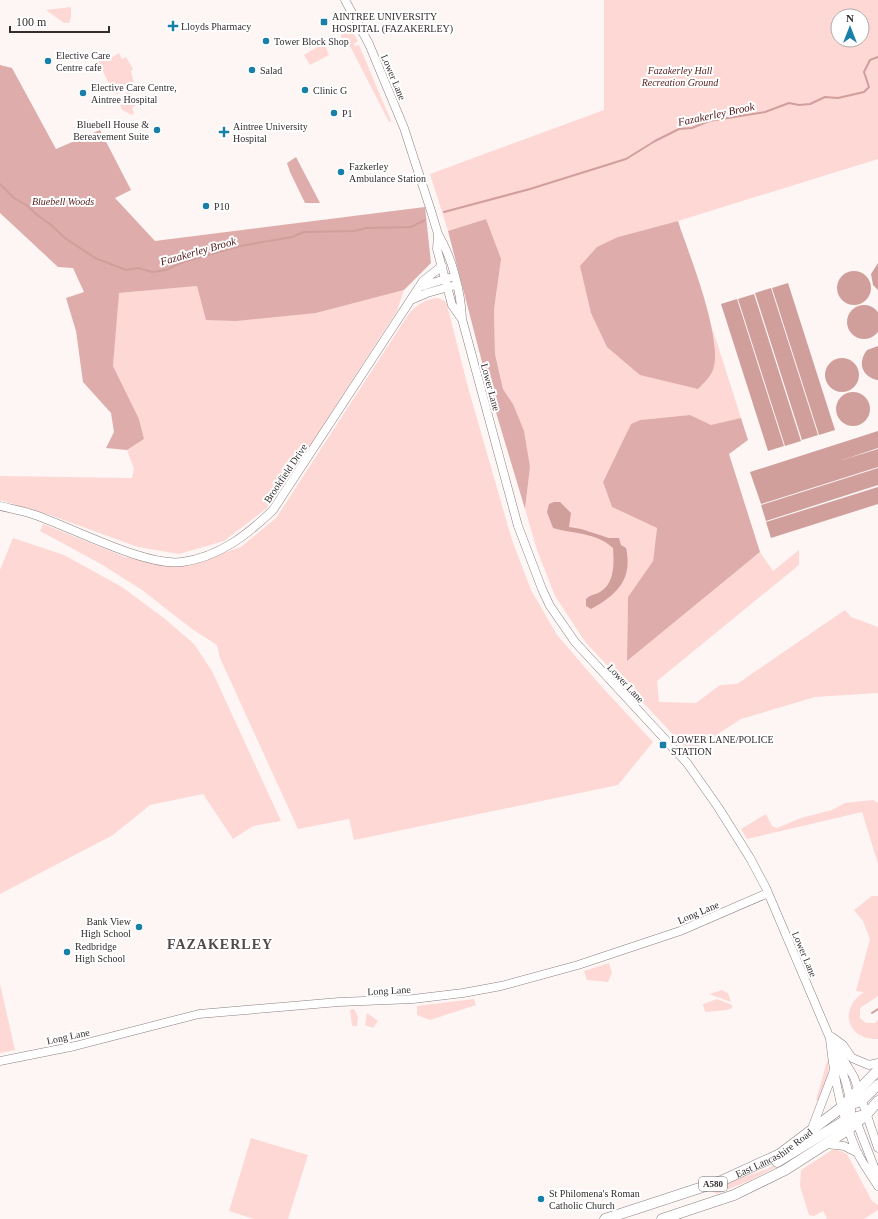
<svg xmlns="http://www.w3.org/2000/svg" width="878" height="1219" font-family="'Times New Roman',serif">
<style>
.green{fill:#fed8d5;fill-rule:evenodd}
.forest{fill:#deacaa}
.water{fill:#d09f9c}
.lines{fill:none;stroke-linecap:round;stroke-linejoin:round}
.stream{stroke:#d09f9c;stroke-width:2}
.secondary-casing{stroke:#8c8180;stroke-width:9}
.highway-casing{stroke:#8c8180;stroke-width:11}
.secondary{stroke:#fff;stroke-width:8}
.highway{stroke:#fff;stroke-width:10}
.poi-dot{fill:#187fa9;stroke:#fff;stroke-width:1.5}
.labels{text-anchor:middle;stroke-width:4;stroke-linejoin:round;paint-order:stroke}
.shield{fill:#fff;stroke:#706d6d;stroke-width:1}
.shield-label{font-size:9px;font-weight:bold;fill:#332e2e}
.poi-label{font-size:10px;fill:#332e2e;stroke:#fff;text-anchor:start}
.park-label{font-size:10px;font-style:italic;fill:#561a1c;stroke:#fff}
.street-label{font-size:10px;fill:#332e2e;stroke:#fff}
.water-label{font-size:11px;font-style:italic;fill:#4f1316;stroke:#fff}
.district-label{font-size:14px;font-weight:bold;letter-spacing:1px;fill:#524847;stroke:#fff}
</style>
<rect width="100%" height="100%" fill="#fdf6f5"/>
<path class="green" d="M 604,0 L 878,0 L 878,159 L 678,221 L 618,237 L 715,345 L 712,327 L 741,418 L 711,426 L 690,415 L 640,420 L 631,424 L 603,482 L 612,507 L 657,528 L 653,561 L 628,597 L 627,661 L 760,552 L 773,571 L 799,550 L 799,565 L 657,681 L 659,702 L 696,703 L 720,685 L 737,684 L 845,610 L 851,617 L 878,627 L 878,693 L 815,697 L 741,719 L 690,752 L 586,643 L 555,596 L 537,550 L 525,509 L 530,467 L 513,404 L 503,389 L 495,354 L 494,310 L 497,291 L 486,219 L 448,231 L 430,174 L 604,110 ZM 838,16 L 862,16 L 862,40 L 838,40 Z
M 71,7 L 71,17 L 69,23 L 64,23 L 46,10 Z
M 351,30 L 358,41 L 354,44 L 355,46 L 359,45 L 391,121 L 389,122 L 350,46 L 345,48 L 341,38 L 341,35 Z
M 324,43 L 329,55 L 310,65 L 304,55 Z
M 119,53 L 122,59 L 126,57 L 133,69 L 131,71 L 134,83 L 117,94 L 114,93 L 98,62 L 100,58 L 108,60 Z
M 129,90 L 136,105 L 132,108 L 134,113 L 132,115 L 122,110 L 118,100 L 127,95 L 126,91 Z
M 197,286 L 316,313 L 404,290 L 397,311 L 302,458 L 267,508 L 224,541 L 179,554 L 138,547 L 50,515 L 0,500 L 0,476 L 132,478 L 134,469 L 127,450 L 144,439 L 139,419 L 113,366 L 118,293 Z
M 438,298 L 445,301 L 447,305 L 469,391 L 512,540 L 531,590 L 557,635 L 601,686 L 653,742 L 618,785 L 354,840 L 349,819 L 298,829 L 220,658 L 217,645 L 192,629 L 142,590 L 101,564 L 40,531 L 43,524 L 125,557 L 162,564 L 197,562 L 241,547 L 276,518 L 410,312 C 419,304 425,299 438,298 Z
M 13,538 L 64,555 L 122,587 L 165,619 L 194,644 L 212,671 L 281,821 L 253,826 L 233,839 L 203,794 L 150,805 L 113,835 L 0,894 L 0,570 Z
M 873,800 L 878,803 L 878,864 L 862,812 L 747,839 L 741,829 L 766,814 L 772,826 L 777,828 L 801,818 L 832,810 L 845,803 Z
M 872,896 L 878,896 L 878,996 L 860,1008 L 860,1018 L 866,1023 L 875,1023 L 878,1020 L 878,1039 C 847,1040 838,1009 864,992 L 856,991 L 870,939 L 863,921 L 854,910 Z
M 609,963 L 612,973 L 608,982 L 587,980 L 584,971 Z
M 0,984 L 15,1050 L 0,1053 Z
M 722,990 L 728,993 L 731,1002 L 709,994 Z
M 474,999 L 476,1005 L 430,1020 L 417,1015 L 417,1006 Z
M 717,999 L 732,1005 L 732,1008 L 727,1010 L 705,1012 L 703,1004 Z
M 354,1009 L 358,1017 L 357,1026 L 352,1026 L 350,1010 Z
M 367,1013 L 378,1021 L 373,1028 L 365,1025 Z
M 828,1058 L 829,1074 L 820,1101 L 816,1100 Z
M 251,1138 L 308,1155 L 288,1219 L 254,1219 L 229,1211 Z
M 832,1150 L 838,1150 L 847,1154 L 872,1201 L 878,1205 L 878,1210 L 864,1219 L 826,1219 L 827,1218 L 823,1211 L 814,1216 L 809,1215 L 800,1186 L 801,1170 Z
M 786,1159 L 787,1161 L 753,1179 L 717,1194 L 709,1189 L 767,1169 Z"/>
<path class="forest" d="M 0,65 L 12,68 L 56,149 L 100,130 L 131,190 L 115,198 L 155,241 L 425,207 L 431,263 L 404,290 L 316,313 L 236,321 L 206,320 L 197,286 L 119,293 L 113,366 L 139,419 L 144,439 L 127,450 L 106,448 L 114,432 L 111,413 L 83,382 L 76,331 L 66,298 L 84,292 L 73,268 L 58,267 L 0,213 Z
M 296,157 L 320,203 L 305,203 L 290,172 L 287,163 Z
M 486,219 L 501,259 L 494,310 L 495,354 L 503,389 L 513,404 L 524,431 L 530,467 L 525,509 L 489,389 L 448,231 Z
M 678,221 C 688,252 726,344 712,372 C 709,378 703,384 698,389 L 640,375 L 607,347 L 591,313 L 580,266 L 597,247 L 618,237 Z
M 690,415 L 711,425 L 741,418 L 748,440 L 729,454 L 760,552 L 627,661 L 628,597 L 653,561 L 657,528 L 612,507 L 603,482 L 631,424 L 640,420 Z"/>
<path class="water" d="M 878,263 L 878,290 L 873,285 L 871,274 Z
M837 288a17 17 0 1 1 34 0a17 17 0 1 1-34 0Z
M 788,283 L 835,430 L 819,435 L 772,288 Z
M 771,288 L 818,435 L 802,440 L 755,293 Z
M 754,294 L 801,441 L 785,446 L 738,299 Z
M 737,299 L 784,446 L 768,451 L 721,304 Z
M847 322a17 17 0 1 1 34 0a17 17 0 1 1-34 0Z
M 878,346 L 878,380 L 877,380 C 862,376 857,363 867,350 Z
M825 375a17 17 0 1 1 34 0a17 17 0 1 1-34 0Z
M836 409a17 17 0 1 1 34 0a17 17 0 1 1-34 0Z
M 878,431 L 878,448 L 842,460 L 878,449 L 878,467 L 761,504 L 750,472 Z
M 878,468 L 878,485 L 766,521 L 761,505 Z
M 878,487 L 878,504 L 771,538 L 766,522 Z
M 554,502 L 560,502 L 571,513 L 569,527 L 581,529 L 609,538 L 619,538 L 621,545 L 626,548 C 633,579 617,595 591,609 L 586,606 L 586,599 C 591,594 595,595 600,592 C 615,583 614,563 613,548 C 596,532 573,534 553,528 L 547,512 L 549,504 Z"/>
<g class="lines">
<path class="stream" d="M 0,184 L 14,198 L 28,206 L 37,215 L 50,224 L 65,238 L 95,258 L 126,270 L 138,268 L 152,272 L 166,270 L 183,262 L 240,246 L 292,237 L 304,232 L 354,231 L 367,228 L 411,227 L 425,220
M 444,212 L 530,189 L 626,159 L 655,141 L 679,129 L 692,128 L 709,121 L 765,112 L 789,103 L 799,105 L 810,104 L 825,97 L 838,98 L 864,92 L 869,87 L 864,72 L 870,60 L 878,57
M 872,1013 L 878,1009"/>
<g class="secondary-casing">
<path id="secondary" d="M 345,0 L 369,44 L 404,128 L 431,211 L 438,234 L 437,249 L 452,305 L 461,318
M 438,234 C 452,257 461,292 462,319 L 518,526 L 542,589 L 550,606 L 575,642 L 687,763 L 718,807 L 750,858 L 766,888 L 829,1036 L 854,1077 L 878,1148
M 419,287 L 449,278
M 413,299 L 427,293 L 452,286
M 0,506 C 12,509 24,511 35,515 C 73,528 146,567 182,562 C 219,557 247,535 273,510 L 423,281 L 442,266
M 832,1037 L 843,1045 L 852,1058 L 869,1065 L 878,1063
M 830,1039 C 834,1077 841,1116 857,1152 C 863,1164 871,1175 878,1186
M 836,1054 C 843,1073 855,1104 850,1124
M 0,1061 L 75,1046 L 199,1014 L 339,1002 L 413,999 L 463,993 L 501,986 L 578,965 L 680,931 L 768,893
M 855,1118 L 878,1177
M 811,1131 L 833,1073
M 827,1144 L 844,1146 L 858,1153"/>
</g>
<g class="highway-casing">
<g id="highway">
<path d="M 842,1107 L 861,1101 L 878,1085"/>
<path d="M 777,1162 L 846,1120 L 864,1115"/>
<path id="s1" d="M 605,1219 L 721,1181 L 780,1154 L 842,1107 L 878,1070"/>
<path d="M 662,1219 L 734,1195 L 785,1170 L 849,1129 L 866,1115 L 878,1101"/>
</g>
</g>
<use href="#secondary" class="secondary"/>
<use href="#highway" class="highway"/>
</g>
<g class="poi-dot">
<rect x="320" y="18" width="8" height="8" rx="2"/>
<path d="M171 20h4v4h4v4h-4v4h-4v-4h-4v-4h4z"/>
<circle cx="266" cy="41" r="4"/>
<circle cx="48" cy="61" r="4"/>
<circle cx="252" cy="70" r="4"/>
<circle cx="305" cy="90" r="4"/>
<circle cx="83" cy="93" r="4"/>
<circle cx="334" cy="113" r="4"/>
<circle cx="157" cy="130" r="4"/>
<path d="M222 126h4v4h4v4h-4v4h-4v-4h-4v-4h4z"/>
<circle cx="341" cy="172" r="4"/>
<circle cx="206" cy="206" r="4"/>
<rect x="659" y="741" width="8" height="8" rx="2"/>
<circle cx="139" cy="927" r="4"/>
<circle cx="67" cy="952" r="4"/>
<circle cx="541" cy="1199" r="4"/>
</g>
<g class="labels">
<rect class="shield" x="699" y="1177" width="28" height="14" rx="3"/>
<g class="shield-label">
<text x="713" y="1187">A580</text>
</g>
<g class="poi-label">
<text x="332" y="20">AINTREE UNIVERSITY<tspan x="332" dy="12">HOSPITAL (FAZAKERLEY)</tspan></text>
<text x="181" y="30">Lloyds Pharmacy</text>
<text x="274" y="45">Tower Block Shop</text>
<text x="56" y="59">Elective Care<tspan x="56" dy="12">Centre cafe</tspan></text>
<text x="260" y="74">Salad</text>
<text x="91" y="91">Elective Care Centre,<tspan x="91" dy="12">Aintree Hospital</tspan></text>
<text x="313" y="94">Clinic G</text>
<text x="342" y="117">P1</text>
<text x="149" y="128" text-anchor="end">Bluebell House &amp;<tspan x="149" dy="12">Bereavement Suite</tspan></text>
<text x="233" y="130">Aintree University<tspan x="233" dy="12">Hospital</tspan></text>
<text x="349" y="170">Fazkerley<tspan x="349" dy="12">Ambulance Station</tspan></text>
<text x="214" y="210">P10</text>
<text x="671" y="743">LOWER LANE/POLICE<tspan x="671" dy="12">STATION</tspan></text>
<text x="131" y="925" text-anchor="end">Bank View<tspan x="131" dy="12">High School</tspan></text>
<text x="75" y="950">Redbridge<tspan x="75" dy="12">High School</tspan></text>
<text x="549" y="1197">St Philomena's Roman<tspan x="549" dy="12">Catholic Church</tspan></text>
</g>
<g class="park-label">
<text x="680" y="74">Fazakerley Hall<tspan x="680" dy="12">Recreation Ground</tspan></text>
<text x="63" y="205">Bluebell Woods</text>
</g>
<g class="street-label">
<text transform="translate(394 77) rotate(67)" y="4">Lower Lane</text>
<text transform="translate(491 387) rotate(75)" y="4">Lower Lane</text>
<text transform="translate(285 473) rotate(-56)" y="4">Brookfield Drive</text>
<text transform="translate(626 683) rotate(47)" y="4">Lower Lane</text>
<text transform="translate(698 912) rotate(-23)" y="4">Long Lane</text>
<text transform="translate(805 954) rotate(67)" y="4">Lower Lane</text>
<text transform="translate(389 990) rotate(-3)" y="4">Long Lane</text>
<text transform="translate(68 1036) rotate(-12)" y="4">Long Lane</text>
<text dy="4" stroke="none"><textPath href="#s1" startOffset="182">East Lancashire Road</textPath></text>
</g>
<g class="water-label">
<text transform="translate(716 114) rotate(-12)" y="4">Fazakerley Brook</text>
<text transform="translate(198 251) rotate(-16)" y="4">Fazakerley Brook</text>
</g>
<g class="district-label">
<text x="220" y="949">FAZAKERLEY</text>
</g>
</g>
<g transform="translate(850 28)"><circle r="19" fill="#ffffff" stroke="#adabab"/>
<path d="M0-3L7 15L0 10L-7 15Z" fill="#187fa9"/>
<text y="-6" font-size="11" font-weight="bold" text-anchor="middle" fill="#332e2e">N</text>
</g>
<path d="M10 26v6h99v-6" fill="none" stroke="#332e2e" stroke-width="2"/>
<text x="16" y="26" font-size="12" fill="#332e2e" stroke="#ffffff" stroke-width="3" paint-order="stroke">100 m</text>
</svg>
